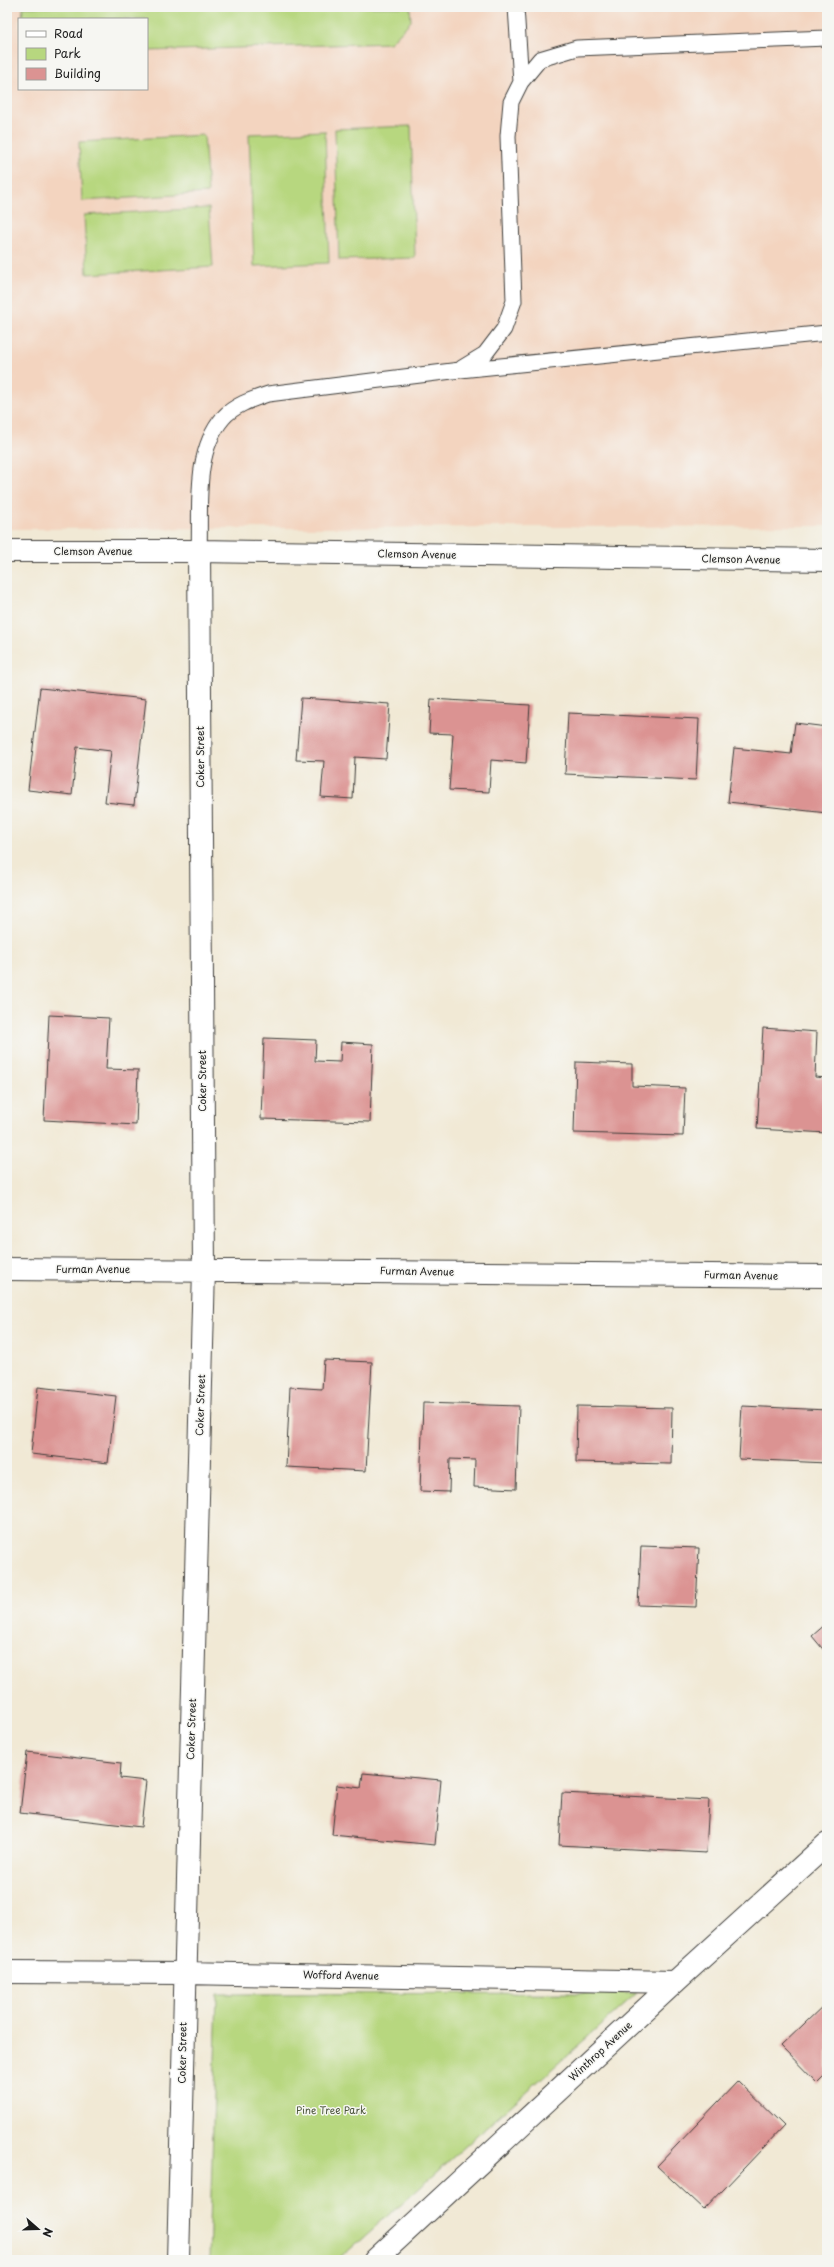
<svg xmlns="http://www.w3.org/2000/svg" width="834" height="2267" font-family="'Playpen Sans',sans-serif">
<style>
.built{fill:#f3d4bf;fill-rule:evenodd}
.green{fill:#b7d77f;stroke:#6a7a4e}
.building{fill:#db9392}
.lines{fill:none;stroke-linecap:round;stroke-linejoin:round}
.service-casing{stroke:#3c3b38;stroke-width:17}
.minor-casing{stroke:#3c3b38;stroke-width:24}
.service{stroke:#fff;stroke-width:15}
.minor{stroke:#fff;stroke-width:22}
.labels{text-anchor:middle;stroke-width:3;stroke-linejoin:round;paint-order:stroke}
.street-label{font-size:10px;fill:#1c1c1c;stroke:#f6f6f2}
.park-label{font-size:10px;fill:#4a543a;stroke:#f6f6f2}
</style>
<rect width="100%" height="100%" fill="#f6f6f2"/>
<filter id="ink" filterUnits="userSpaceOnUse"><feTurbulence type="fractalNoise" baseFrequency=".025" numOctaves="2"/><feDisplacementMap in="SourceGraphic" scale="8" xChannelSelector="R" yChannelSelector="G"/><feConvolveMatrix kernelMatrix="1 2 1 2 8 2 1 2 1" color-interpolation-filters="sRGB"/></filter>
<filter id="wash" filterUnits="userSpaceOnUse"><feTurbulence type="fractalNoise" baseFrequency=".012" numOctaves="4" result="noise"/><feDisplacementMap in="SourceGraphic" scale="16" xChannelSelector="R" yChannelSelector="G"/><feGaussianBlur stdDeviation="0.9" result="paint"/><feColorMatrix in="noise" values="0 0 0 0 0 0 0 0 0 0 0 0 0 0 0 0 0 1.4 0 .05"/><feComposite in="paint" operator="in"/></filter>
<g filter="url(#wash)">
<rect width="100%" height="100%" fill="#f1e9d5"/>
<path class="built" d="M 7,7 L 827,7 L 827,526 L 7,529 ZM 19,19 L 147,19 L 147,89 L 19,89 Z"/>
<path class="green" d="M 23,7 L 410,7 L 411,21 L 390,43 L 147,51 L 147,19 L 22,19 Z
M 411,126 L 415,258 L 339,260 L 335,129 Z
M 325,131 L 329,263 L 254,266 L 249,134 Z
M 204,135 L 208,193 L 82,201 L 79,142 Z
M 209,208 L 213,267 L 87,274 L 84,215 Z
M 637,1993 L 338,2260 L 209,2260 L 217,1994 Z"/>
<g id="blocks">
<path class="building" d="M 40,688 L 146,699 L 134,805 L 105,802 L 111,751 L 77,747 L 72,795 L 28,790 Z
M 301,698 L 390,704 L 386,759 L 355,757 L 353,799 L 321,797 L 324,761 L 296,760 Z
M 431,699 L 530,705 L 526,763 L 491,760 L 489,792 L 449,790 L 453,734 L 429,733 Z
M 568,713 L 699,719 L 696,780 L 565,774 Z
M 795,723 L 827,727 L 827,813 L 728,802 L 734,748 L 791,754 Z
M 49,1015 L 109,1018 L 106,1069 L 138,1070 L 136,1125 L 44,1120 Z
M 763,1028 L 817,1032 L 815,1077 L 827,1078 L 827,1133 L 757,1129 Z
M 264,1038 L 316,1040 L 315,1061 L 340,1062 L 341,1042 L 373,1044 L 370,1122 L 261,1119 Z
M 576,1062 L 632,1064 L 632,1086 L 685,1088 L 683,1136 L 574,1133 Z
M 324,1360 L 372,1362 L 366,1471 L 286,1467 L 290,1387 L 322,1389 Z
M 38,1387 L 116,1396 L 108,1463 L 31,1454 Z
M 423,1403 L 519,1406 L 516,1489 L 474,1487 L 475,1460 L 450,1459 L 449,1492 L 420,1491 Z
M 577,1406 L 672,1408 L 671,1464 L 576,1462 Z
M 742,1406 L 827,1410 L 827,1463 L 739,1459 Z
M 641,1546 L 699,1548 L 696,1607 L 638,1605 Z
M 827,1623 L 827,1654 L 812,1636 Z
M 27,1752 L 121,1763 L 120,1778 L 146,1781 L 141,1827 L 20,1813 Z
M 363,1773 L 441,1780 L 435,1845 L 332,1835 L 337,1785 L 361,1788 Z
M 562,1793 L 709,1800 L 706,1853 L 559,1845 Z
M 827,2002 L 827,2073 L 817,2083 L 781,2046 Z
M 738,2081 L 784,2126 L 704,2210 L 657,2166 Z"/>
</g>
</g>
<g filter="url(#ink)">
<use href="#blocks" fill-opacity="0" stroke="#3c3b38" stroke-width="1"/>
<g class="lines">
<g class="service-casing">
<path id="service" d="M 516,7 L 521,82
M 462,368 L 485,354 L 504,329 L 514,301 L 508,136 L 511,102 L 521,82 L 540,59 L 577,48 L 827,38
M 199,551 C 201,508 193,453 223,418 C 234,405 253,399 268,394 L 460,370 L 827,333"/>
</g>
<g class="minor-casing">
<path id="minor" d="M 7,551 L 199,551 L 827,560
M 7,1269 L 827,1276
M 7,1972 L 184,1973 L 675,1982
M 178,2260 L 204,1269 L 199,551
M 375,2260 L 675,1982 L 827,1844"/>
</g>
<use href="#service" class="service"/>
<use href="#minor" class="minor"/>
</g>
</g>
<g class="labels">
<g class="street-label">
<text x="93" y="555">Clemson Avenue</text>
<text transform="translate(417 554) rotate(1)" y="4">Clemson Avenue</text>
<text transform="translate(741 559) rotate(1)" y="4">Clemson Avenue</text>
<text transform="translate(200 757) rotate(-90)" y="4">Coker Street</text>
<text transform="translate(202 1081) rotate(-90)" y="4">Coker Street</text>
<text x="93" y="1273">Furman Avenue</text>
<text transform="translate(417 1271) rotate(1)" y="4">Furman Avenue</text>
<text transform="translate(741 1275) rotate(1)" y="4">Furman Avenue</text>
<text transform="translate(200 1405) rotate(-88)" y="4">Coker Street</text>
<text transform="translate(191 1729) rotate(-88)" y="4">Coker Street</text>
<text transform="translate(341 1975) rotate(1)" y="4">Wofford Avenue</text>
<text transform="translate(600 2051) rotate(-43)" y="4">Winthrop Avenue</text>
<text transform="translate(182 2053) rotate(-89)" y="4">Coker Street</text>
</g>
<g class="park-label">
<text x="331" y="2114">Pine Tree Park</text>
</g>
</g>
<rect width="834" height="2267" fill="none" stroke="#f6f6f2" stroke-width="24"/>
<rect x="18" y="18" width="130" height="72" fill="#f6f6f2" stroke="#9f9f9c"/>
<rect x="26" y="31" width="20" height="6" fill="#ffffff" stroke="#9f9f9c"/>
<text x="54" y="38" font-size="12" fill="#1c1c1c">Road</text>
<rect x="26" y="48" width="20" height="12" fill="#b7d77f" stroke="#9f9f9c"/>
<text x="54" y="58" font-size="12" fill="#1c1c1c">Park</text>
<rect x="26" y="68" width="20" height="12" fill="#db9392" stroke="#9f9f9c"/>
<text x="54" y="78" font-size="12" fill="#1c1c1c">Building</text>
<g transform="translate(38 2229) rotate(110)" stroke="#f6f6f2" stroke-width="3" paint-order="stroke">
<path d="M0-3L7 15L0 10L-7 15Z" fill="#1c1c1c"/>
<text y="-6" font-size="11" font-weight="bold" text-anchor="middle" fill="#1c1c1c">N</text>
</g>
</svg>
